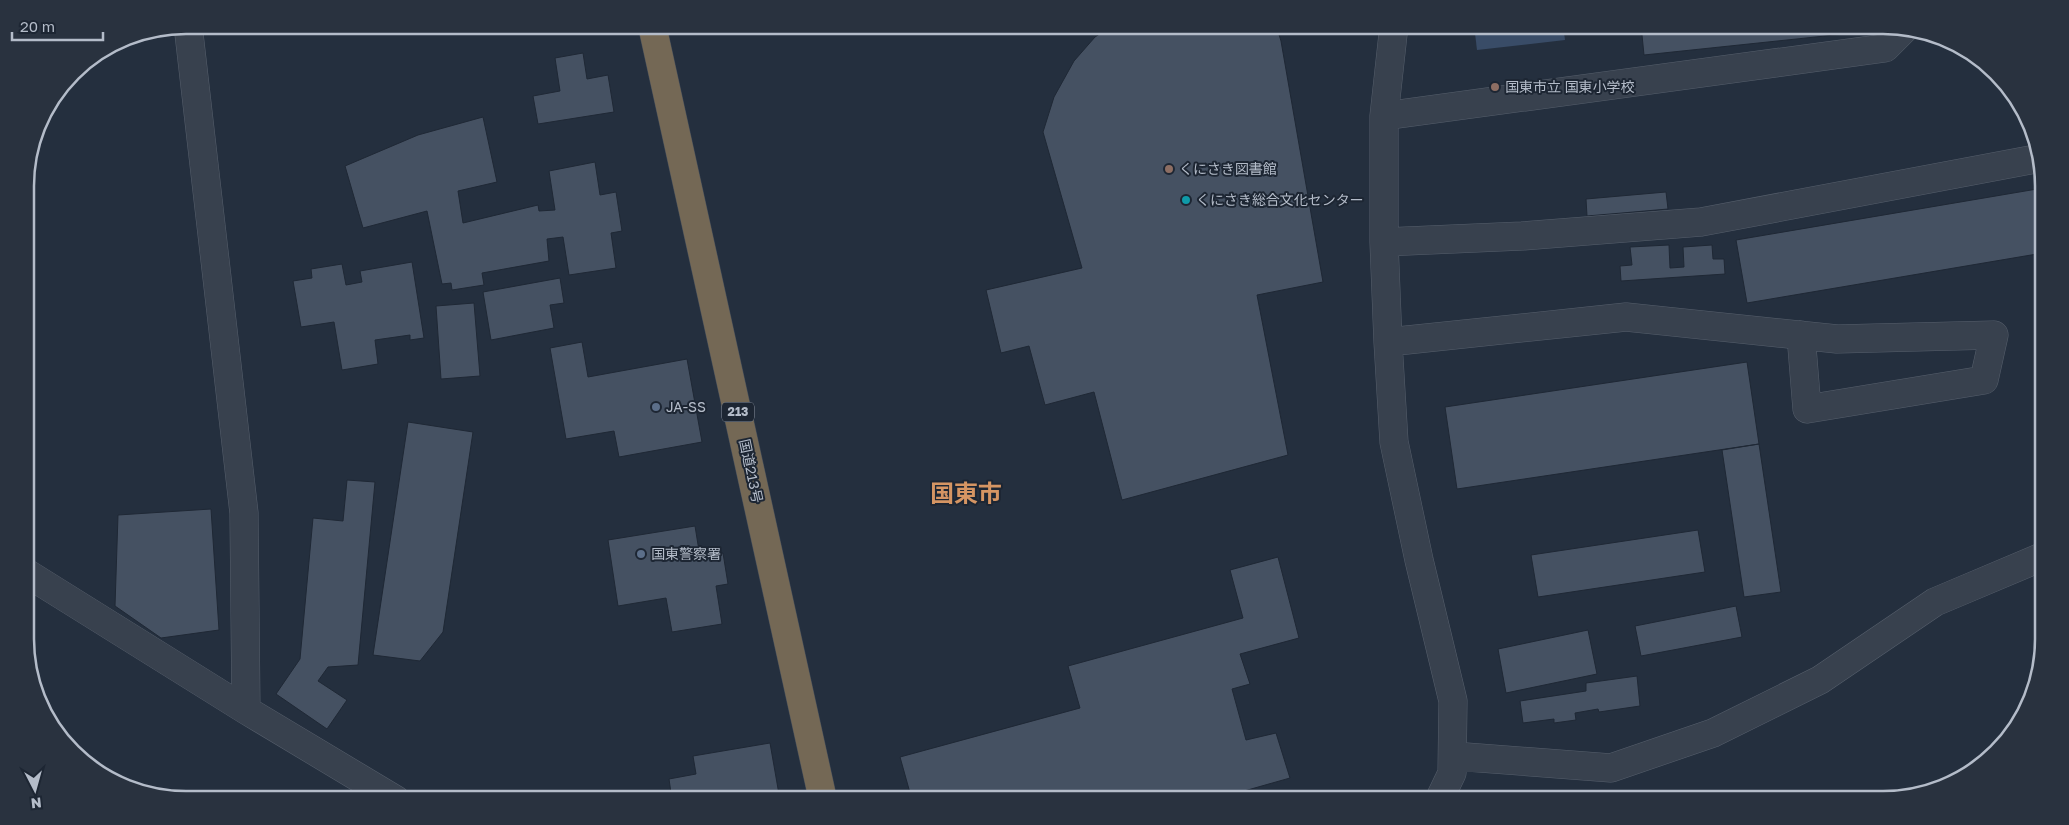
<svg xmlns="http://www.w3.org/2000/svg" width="2069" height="825" font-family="'Golos Text','Noto Sans JP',sans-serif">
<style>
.water{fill:#394c67}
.building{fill:#455162;stroke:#1f2835}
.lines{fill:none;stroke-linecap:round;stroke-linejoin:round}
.minor-casing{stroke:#565f6c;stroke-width:29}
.highway-casing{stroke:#434c59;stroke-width:29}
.minor{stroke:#38414e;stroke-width:28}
.highway{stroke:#746855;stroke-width:28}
.education-dot{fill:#8d6e63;stroke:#1d2633;stroke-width:2}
.culture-dot{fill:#0f9aa8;stroke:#1d2633;stroke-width:2}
.service-dot{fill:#5c6f8a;stroke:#1d2633;stroke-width:2}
.labels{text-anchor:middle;stroke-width:4;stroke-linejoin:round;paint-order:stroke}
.shield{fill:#1d2633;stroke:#878f9c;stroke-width:1}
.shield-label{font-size:12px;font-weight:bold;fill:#b4bcc9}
.poi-label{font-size:14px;fill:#b4bcc9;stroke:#1d2633;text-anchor:start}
.street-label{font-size:14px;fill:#b4bcc9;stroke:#1d2633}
.town-label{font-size:24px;font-weight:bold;fill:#d59563;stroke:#1d2633}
.rim{fill:none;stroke:#b4bcc9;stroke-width:2.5}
</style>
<rect width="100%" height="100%" fill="#242f3e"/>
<path class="water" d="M 1474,25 L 1563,25 L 1565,40 L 1477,50 Z"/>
<path class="building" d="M 1113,25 L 1276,25 L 1281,41 L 1323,282 L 1257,295 L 1288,455 L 1122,500 L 1094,392 L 1045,405 L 1029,346 L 1001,353 L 986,290 L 1082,268 L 1043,132 L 1054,97 L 1074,61 L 1095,37 Z
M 1641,25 L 1843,25 L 1844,34 L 1644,55 Z
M 583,53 L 587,79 L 608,75 L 614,112 L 538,124 L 533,96 L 560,91 L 555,58 Z
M 483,117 L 497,182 L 458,191 L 463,223 L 538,205 L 539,211 L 555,210 L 549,171 L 595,162 L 600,195 L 616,192 L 622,231 L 611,233 L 616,268 L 569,275 L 563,237 L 547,239 L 549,261 L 482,273 L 484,285 L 452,290 L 451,283 L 442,284 L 427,211 L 363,228 L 345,166 L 418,135 Z
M 2043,188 L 2043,253 L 1747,303 L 1736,240 Z
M 1666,192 L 1668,209 L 1587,216 L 1586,199 Z
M 1669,245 L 1670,268 L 1684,267 L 1683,247 L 1712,245 L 1713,259 L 1724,259 L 1725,274 L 1621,281 L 1620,266 L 1632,265 L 1630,247 Z
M 412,262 L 424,338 L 410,340 L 410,335 L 375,340 L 378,364 L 342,370 L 334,322 L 301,327 L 293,281 L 312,278 L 311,269 L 342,264 L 346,285 L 362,282 L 360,271 Z
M 560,278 L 564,303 L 550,305 L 554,328 L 491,340 L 483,292 Z
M 474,303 L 480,376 L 441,379 L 436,306 Z
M 582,342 L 588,377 L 687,359 L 702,442 L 619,457 L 614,431 L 566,439 L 550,348 Z
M 1747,362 L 1759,444 L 1457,489 L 1445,407 Z
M 408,422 L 473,432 L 443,632 L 420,661 L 373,655 Z
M 1759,444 L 1781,592 L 1744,597 L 1722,450 Z
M 347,480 L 375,482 L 358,665 L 328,667 L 318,681 L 347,700 L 327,729 L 276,694 L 300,659 L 313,518 L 343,521 Z
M 211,509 L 219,630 L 161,638 L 115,606 L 118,515 Z
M 695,526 L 700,557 L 723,553 L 728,584 L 716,586 L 722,624 L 672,632 L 666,598 L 618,606 L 608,540 Z
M 1698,530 L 1705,572 L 1538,597 L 1531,555 Z
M 1278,557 L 1299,638 L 1240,654 L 1250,684 L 1232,689 L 1246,740 L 1276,733 L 1290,778 L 1223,797 L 1224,800 L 912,800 L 900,757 L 1080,708 L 1068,666 L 1243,618 L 1230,570 Z
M 1736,606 L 1742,637 L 1641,656 L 1635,626 Z
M 1588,630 L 1597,674 L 1506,693 L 1498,649 Z
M 1637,676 L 1640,706 L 1599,712 L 1598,709 L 1575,713 L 1576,720 L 1554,723 L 1554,719 L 1523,723 L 1520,701 L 1586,691 L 1586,683 Z
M 770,743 L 780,800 L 672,800 L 669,779 L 696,774 L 693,756 Z"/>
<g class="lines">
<g class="minor-casing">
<path id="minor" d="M 188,25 L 244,513 L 246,710
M 1394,25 L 1384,116 L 1384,242 L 1388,342 L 1394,442 L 1419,560 L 1453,701 L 1452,773 L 1439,800
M 1384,116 L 1885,48 L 1905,28
M 1384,242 L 1522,236 L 1701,222 L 2041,158
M 1388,342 L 1626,317 L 1837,339 L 1994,335 L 1984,380 L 1807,409 L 1801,335
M 28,574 L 246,710 L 396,800
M 1453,756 L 1611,768 L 1713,733 L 1820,680 L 1935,602 L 2044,556"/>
</g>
<g class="highway-casing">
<path id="highway" d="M 652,25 L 823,800"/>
</g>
<use href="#minor" class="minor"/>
<use href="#highway" class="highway"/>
</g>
<g class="education-dot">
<circle cx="1495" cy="87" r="5"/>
<circle cx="1169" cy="169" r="5"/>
</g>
<circle class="culture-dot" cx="1186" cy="200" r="5"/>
<g class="service-dot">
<circle cx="656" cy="407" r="5"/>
<circle cx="641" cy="554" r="5"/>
</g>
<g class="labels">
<rect class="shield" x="722" y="402.5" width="32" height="19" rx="4"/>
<g class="shield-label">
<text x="738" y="416">213</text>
</g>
<g class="poi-label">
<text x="1505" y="92">国東市立 国東小学校</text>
<text x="1179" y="174">くにさき図書館</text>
<text x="1196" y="205">くにさき総合文化センター</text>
<text x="666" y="412">JA-SS</text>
<text x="651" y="559">国東警察署</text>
</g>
<g class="street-label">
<text transform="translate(751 471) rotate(78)" y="5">国道213号</text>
</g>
<g class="town-label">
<text x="966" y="502">国東市</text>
</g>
</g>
<path d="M0 0H2069V825H0ZM186 34H1883A152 152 0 0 1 2035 186V639A152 152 0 0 1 1883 791H186A152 152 0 0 1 34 639V186A152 152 0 0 1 186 34Z" fill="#29323f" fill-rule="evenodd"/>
<path class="rim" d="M186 34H1883A152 152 0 0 1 2035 186V639A152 152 0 0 1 1883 791H186A152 152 0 0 1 34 639V186A152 152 0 0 1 186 34Z"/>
<g transform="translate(35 790) rotate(174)" stroke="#1d2633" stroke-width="4" paint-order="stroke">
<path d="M0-4L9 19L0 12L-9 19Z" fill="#b4bcc9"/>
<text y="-8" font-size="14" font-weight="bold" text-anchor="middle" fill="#b4bcc9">N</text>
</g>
<path d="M12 32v8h91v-8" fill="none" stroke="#b4bcc9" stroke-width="2.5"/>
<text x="20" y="32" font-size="15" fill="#b4bcc9" stroke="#1d2633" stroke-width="4" paint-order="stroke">20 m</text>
</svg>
